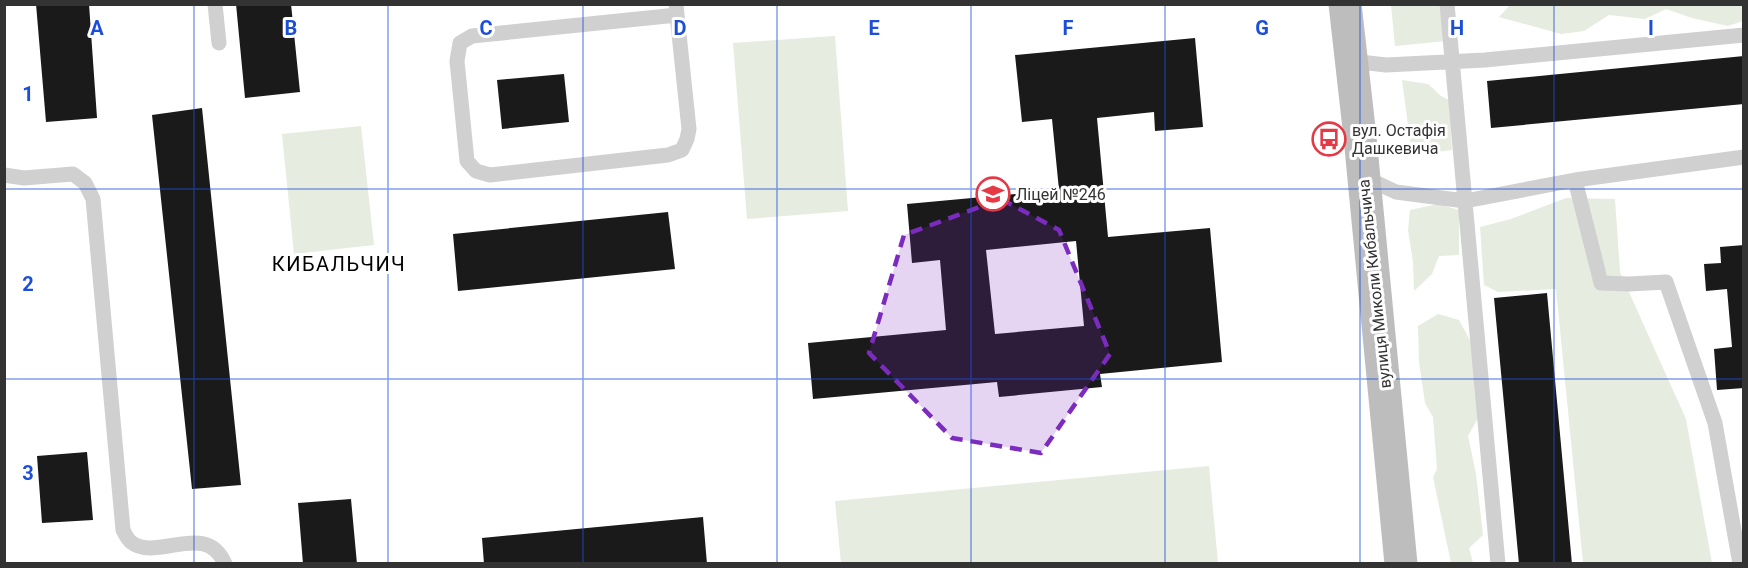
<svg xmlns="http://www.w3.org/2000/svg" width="1748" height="568" font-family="Roboto,sans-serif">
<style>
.green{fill:#e6ecdf}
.building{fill:#1a1a1a;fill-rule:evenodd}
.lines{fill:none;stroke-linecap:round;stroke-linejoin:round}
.lane{stroke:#d0d0d0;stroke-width:15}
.secondary{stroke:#bdbdbd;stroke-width:33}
.marked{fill:#7b2cbf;fill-opacity:0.2;stroke:#7b2cbf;stroke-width:4.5;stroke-dasharray:12 8;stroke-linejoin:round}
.grid{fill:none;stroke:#1d4ed8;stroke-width:1.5;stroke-opacity:0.55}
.labels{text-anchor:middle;stroke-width:6;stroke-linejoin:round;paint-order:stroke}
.poi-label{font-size:16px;fill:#333;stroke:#fff;text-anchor:start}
.street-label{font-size:16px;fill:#333;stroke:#fff}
.quarter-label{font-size:20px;letter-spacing:1.5px;fill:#000;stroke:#fff}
.grid-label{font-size:20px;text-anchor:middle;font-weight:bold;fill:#1d4ed8;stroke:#fff;stroke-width:6;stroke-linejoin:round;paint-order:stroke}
</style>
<rect width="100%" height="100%" fill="#fff"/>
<path class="green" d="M 1391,5 L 1441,5 L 1446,41 L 1395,46 Z
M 1510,5 L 1743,5 L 1743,21 L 1728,26 L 1692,18 L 1666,9 L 1645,19 L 1609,15 L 1584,31 L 1561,34 L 1499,17 Z
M 835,36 L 848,211 L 747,219 L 733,43 Z
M 1402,80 L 1428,84 L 1441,96 L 1449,100 L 1452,150 L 1412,155 Z
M 361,126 L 374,245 L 294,254 L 282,134 Z
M 1566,198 L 1615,199 L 1620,272 L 1686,419 L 1712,563 L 1583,563 L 1556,289 L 1498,292 L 1484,285 L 1480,227 L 1511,219 Z
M 1438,204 L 1459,210 L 1459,255 L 1439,256 L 1432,274 L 1414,291 L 1413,262 L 1408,230 L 1410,210 Z
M 1438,314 L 1459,320 L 1471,342 L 1478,418 L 1468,436 L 1476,474 L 1483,535 L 1469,548 L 1473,563 L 1451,563 L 1433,477 L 1437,469 L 1433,417 L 1425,403 L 1419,362 L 1418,326 Z
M 1209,466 L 1218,563 L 841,563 L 835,501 Z"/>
<path class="building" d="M 36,4 L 89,4 L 97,118 L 46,122 Z
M 236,4 L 291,4 L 300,92 L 245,98 Z
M 1195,38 L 1203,127 L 1155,131 L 1154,112 L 1097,118 L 1108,237 L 1210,228 L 1222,362 L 1100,374 L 1102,387 L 999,397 L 997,382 L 813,399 L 808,343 L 946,330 L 940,260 L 912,263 L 907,204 L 1059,190 L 1052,119 L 1022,122 L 1015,55 ZM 1076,241 L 1084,326 L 995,334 L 986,250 Z
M 1744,56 L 1744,104 L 1491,128 L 1487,81 Z
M 564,74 L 569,122 L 502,129 L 497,80 Z
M 202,108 L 241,485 L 192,489 L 152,115 Z
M 668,212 L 675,269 L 458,291 L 453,234 Z
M 1744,245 L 1744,388 L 1717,390 L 1714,349 L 1732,347 L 1727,289 L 1706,291 L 1704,264 L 1721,263 L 1720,247 Z
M 1547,293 L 1572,564 L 1519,564 L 1494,298 Z
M 87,452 L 93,520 L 42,523 L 37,456 Z
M 351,499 L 357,564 L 303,564 L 298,503 Z
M 703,517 L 707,564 L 484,564 L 482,538 Z"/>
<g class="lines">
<path class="lane" d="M 215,4 L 219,43
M 676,4 L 677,15 L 472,36 L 460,43 L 457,61 L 467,161 L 476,171 L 490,175 L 668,155 L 682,150 L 687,139 L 689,129 L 677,15
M 1447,4 L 1498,564
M 1351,61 L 1386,65 L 1485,60 L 1744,35
M 4,175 L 24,178 L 73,174 L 85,183 L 93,199 L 123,530 C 125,534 128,540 131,542 C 157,563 206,519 225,564
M 1364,177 L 1396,192 L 1465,201 L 1575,180 L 1744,157
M 1575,180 L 1601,283 L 1629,284 L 1666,282 L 1715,423 L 1740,564"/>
<path class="secondary" d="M 1345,4 L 1360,137 L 1401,564"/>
</g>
<path class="marked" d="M 1001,199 L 1059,230 L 1110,354 L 1041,453 L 952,438 L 869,353 L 904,235 Z"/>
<path class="grid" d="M 194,4 L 194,564M 388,4 L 388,564M 583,4 L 583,564M 777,4 L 777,564M 971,4 L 971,564M 1165,4 L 1165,564M 1360,4 L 1360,564M 1554,4 L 1554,564M 4,189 L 1744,189M 4,379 L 1744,379"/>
<defs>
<g id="bus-ring" transform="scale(1.725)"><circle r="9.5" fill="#fff" stroke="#e63946" stroke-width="1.5"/><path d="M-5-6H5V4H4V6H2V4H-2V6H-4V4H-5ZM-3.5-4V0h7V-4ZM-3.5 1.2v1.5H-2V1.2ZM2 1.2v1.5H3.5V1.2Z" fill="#e63946"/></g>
<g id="school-ring" transform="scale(1.725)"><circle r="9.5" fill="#fff" stroke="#e63946" stroke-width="1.5"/><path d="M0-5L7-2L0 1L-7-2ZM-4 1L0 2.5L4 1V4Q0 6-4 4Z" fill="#e63946"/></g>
</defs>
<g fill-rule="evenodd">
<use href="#bus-ring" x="1329" y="139"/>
<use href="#school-ring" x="993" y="194"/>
</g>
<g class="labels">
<g class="poi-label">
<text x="1352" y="136">вул. Остафія<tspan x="1352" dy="18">Дашкевича</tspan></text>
<text x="1016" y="200">Ліцей №246</text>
</g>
<g class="street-label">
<text transform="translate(1374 284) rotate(-96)" y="6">вулиця Миколи Кибальчича</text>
</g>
<g class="quarter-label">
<text x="339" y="271">КИБАЛЬЧИЧ</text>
</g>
</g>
<g class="grid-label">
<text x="97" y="35">A</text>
<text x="291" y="35">B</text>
<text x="486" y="35">C</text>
<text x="680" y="35">D</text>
<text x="874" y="35">E</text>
<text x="1068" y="35">F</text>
<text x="1262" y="35">G</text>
<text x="1457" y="35">H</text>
<text x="1651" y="35">I</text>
<text x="28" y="101">1</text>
<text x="28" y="291">2</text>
<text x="28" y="480">3</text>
</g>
<rect width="1748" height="568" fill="none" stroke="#333333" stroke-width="12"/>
</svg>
